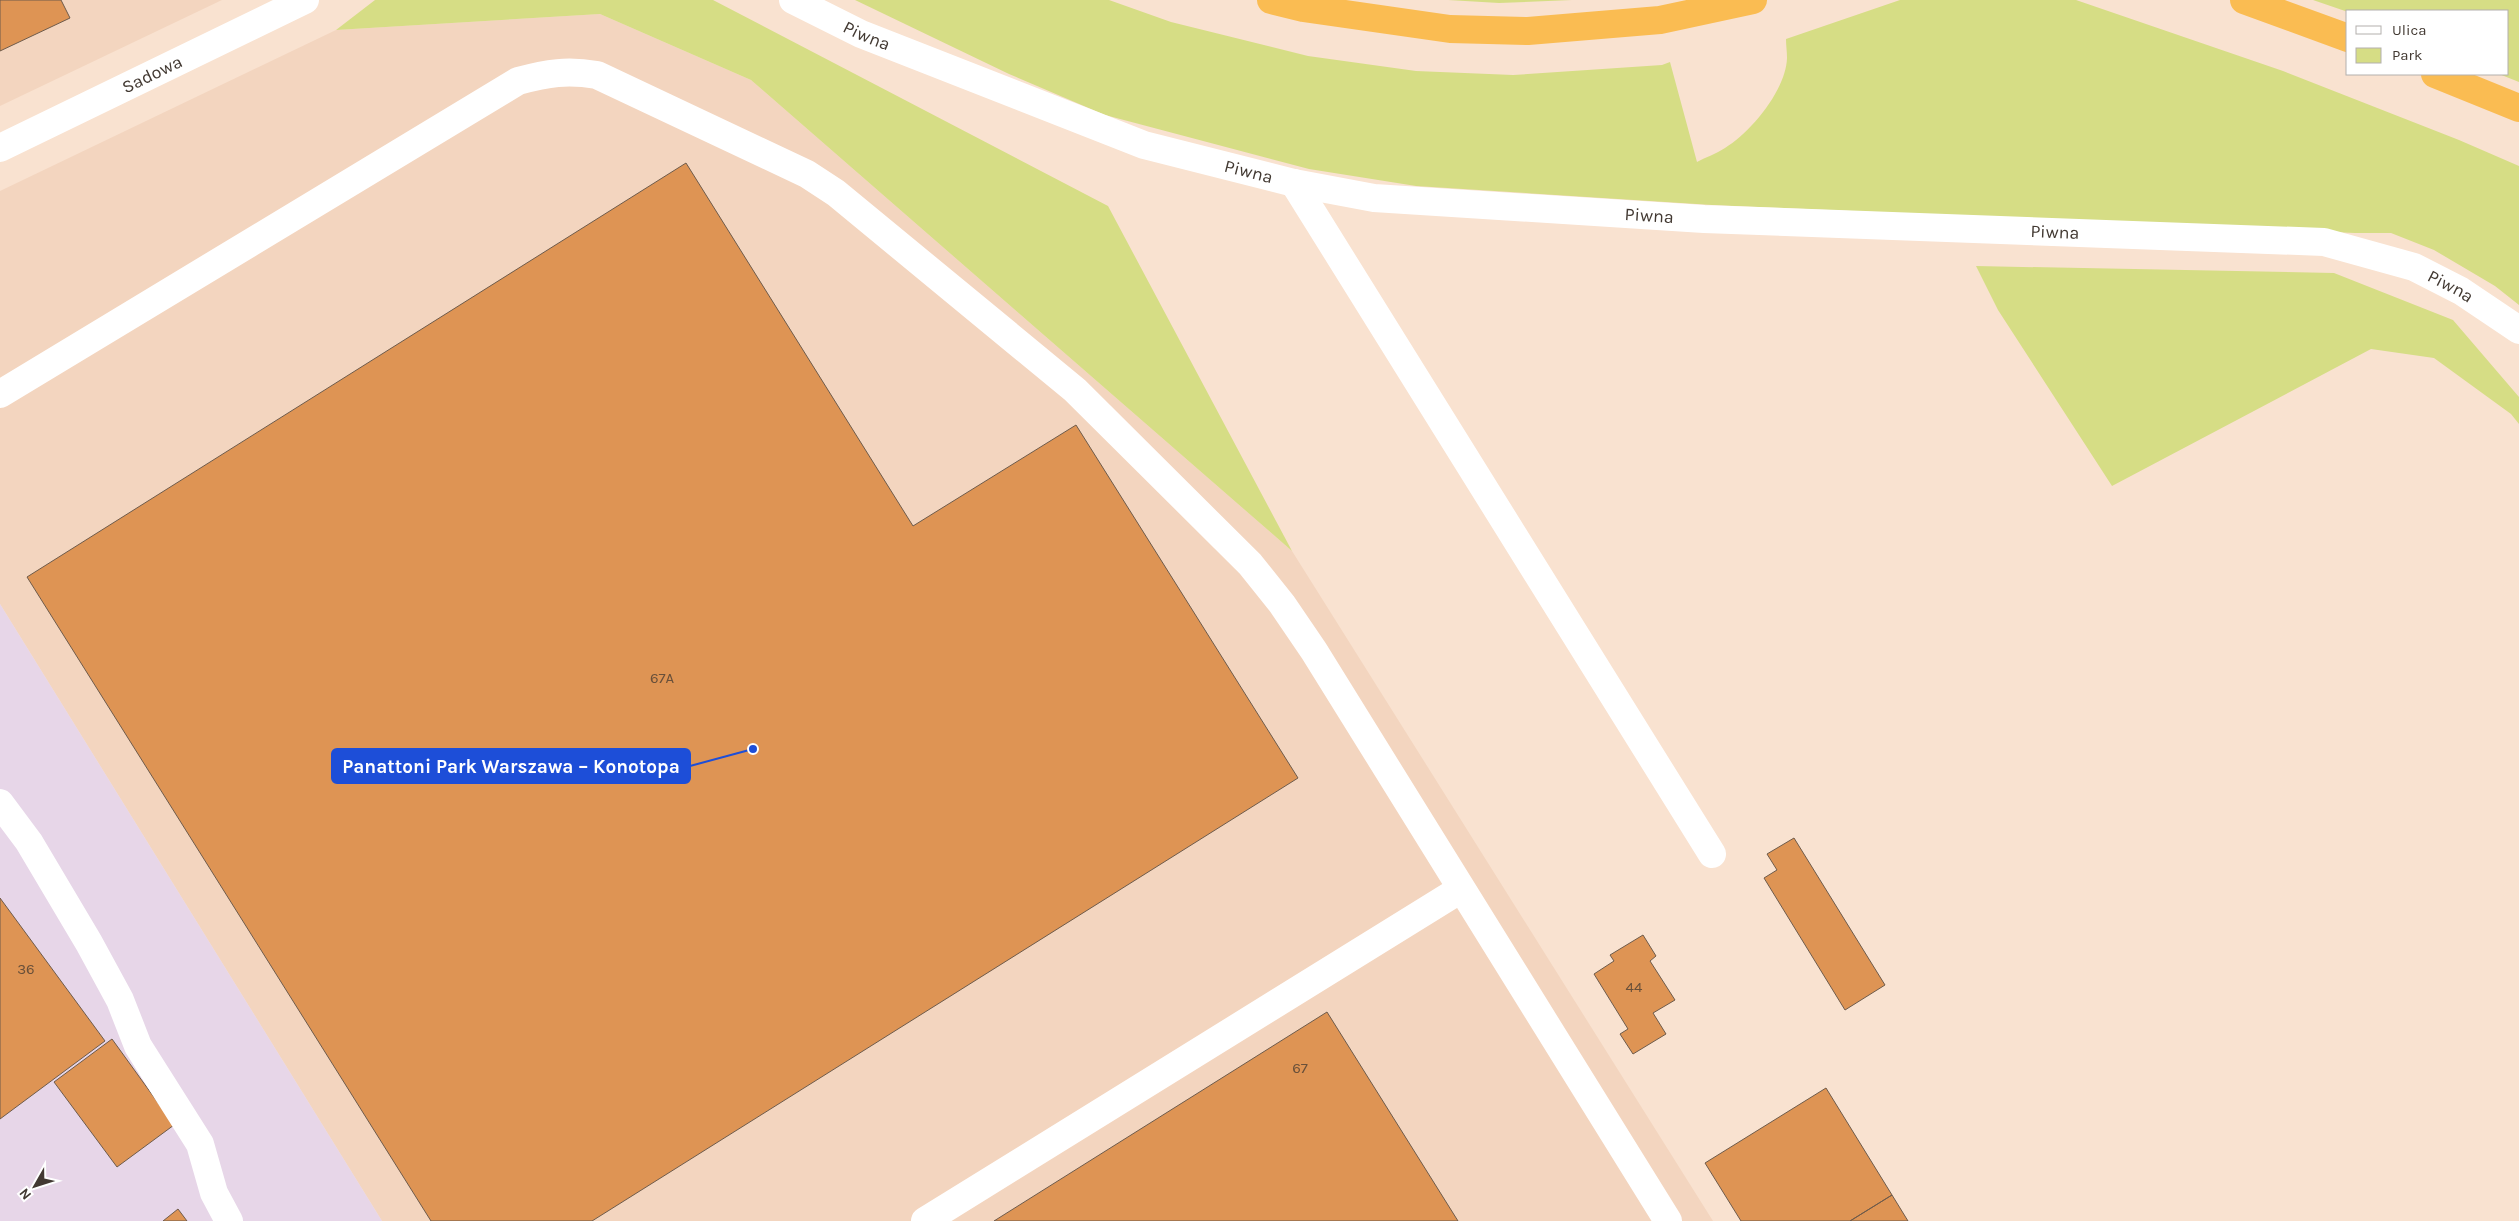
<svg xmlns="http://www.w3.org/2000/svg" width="2519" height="1221" font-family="Karla,sans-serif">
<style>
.built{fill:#f3d5bf}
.industrial{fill:#e7d6e8}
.green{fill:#d6dd85}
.building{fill:#de9454;stroke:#6e5b4b}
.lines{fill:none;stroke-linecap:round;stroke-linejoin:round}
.minor{stroke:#fff;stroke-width:28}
.highway{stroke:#fabc52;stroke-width:28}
.labels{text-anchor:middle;stroke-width:4;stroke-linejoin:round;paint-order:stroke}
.number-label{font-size:15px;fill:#69503a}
.street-label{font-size:18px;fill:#423932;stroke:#fff}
.leader{fill:none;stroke:#1d4ed8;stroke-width:2}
.callout-dot{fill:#1d4ed8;stroke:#fff;stroke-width:2}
.callout{fill:#1d4ed8;stroke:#1d4ed8;stroke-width:2}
.callout-label{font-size:19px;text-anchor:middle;font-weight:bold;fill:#fff}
</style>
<rect width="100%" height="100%" fill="#f9e2d0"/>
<path class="built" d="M 0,0 L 222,0 L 0,106 Z
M 600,14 L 751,80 L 1292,551 L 1713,1221 L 382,1221 L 0,604 L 0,191 L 336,30 Z"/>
<path class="industrial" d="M 0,604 L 382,1221 L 0,1221 Z"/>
<path class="green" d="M 375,0 L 713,0 L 1108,206 L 1292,551 L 751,80 L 600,14 L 336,30 Z
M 855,0 L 1109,0 L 1171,22 L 1308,56 L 1416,71 L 1513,75 L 1662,65 L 1670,62 L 1697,162 C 1706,157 1716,154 1725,148 C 1751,132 1786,90 1787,58 C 1787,52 1786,45 1786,39 L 1900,0 L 2076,0 L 2283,71 L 2459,140 L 2519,166 L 2519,305 L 2495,286 L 2434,250 L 2391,233 L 2355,233 L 1712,205 L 1416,186 L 1309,169 L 1105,115 L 1009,74 Z
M 1448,0 L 1572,0 L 1499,3 Z
M 2313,0 L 2519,0 L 2519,82 L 2499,74 L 2508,74 L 2508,11 L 2348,12 Z
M 1976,266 L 2334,273 L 2453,320 L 2519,397 L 2519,424 L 2511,414 L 2434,358 L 2371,349 L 2112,486 L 1998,310 Z"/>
<path class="building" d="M 0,0 L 61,0 L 70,18 L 0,51 Z
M 686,163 L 913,526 L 1076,425 L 1298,778 L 592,1221 L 431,1221 L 27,577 Z
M 1794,838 L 1885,985 L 1845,1010 L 1764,878 L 1777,870 L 1767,854 Z
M 0,898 L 105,1041 L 0,1119 Z
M 1643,935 L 1656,956 L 1650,961 L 1675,1000 L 1653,1013 L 1666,1034 L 1633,1054 L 1620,1034 L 1628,1029 L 1594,974 L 1614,961 L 1610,955 Z
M 1327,1012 L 1458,1221 L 994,1221 Z
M 112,1039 L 174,1125 L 117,1167 L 54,1082 Z
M 1826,1088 L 1892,1195 L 1850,1221 L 1741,1221 L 1705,1163 Z
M 1892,1195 L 1908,1221 L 1850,1221 Z
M 178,1209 L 187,1221 L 163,1221 Z"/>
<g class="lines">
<g class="minor">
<path id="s1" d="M 793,0 L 861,34 L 1144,145 L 1294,183 L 1374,198 L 1704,219 L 2324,242 L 2414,267 L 2461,291 L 2519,330"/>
<path id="s2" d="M 0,148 L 305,0"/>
<path d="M 1294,183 L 1712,854"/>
<path d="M 0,394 L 518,81 C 548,73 567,70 597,75 L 807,174 L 836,193 L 1075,390 L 1250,564 L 1282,604 L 1314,651 L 1668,1221"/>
<path d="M 0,803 L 29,842 L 89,943 L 120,1000 L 138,1046 L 200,1144 L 214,1193 L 229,1221"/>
<path d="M 925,1221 L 1461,889"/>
</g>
<path class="highway" d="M 1271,0 L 1303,8 L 1450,29 L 1528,31 L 1660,20 L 1753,0
M 2244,0 L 2348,38
M 2435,74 L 2519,108"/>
</g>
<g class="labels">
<g class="number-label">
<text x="662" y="683">67A</text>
<text x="26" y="974">36</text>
<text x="1634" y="992">44</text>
<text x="1300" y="1073">67</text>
</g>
<g class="street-label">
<text dy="6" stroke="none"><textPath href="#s1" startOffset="82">Piwna</textPath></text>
<text dy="6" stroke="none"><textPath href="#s2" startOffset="169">Sadowa</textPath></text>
<text dy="6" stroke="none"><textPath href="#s1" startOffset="488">Piwna</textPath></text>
<text dy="6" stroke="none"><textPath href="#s1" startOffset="892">Piwna</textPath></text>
<text dy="6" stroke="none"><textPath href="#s1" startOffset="1298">Piwna</textPath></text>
<text dy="6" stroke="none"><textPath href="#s1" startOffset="1702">Piwna</textPath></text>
</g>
</g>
<path class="leader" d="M753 749L690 766"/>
<circle class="callout-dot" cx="753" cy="749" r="5"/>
<rect class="callout" x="332" y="749" width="358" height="34" rx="5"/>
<g class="callout-label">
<text x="511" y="773">Panattoni Park Warszawa – Konotopa</text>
</g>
<rect x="2346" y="10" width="162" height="65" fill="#ffffff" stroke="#b3b0ad"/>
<rect x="2356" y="26" width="25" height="8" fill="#ffffff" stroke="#b3b0ad"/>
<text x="2392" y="35" font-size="15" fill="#423932">Ulica</text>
<rect x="2356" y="48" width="25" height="15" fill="#d6dd85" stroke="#b3b0ad"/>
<text x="2392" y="60" font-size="15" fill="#423932">Park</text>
<g transform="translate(35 1186) rotate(231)" stroke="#ffffff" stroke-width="4" paint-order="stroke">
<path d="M0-4L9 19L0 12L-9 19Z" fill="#423932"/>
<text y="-8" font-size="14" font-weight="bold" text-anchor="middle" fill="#423932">N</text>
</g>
</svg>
